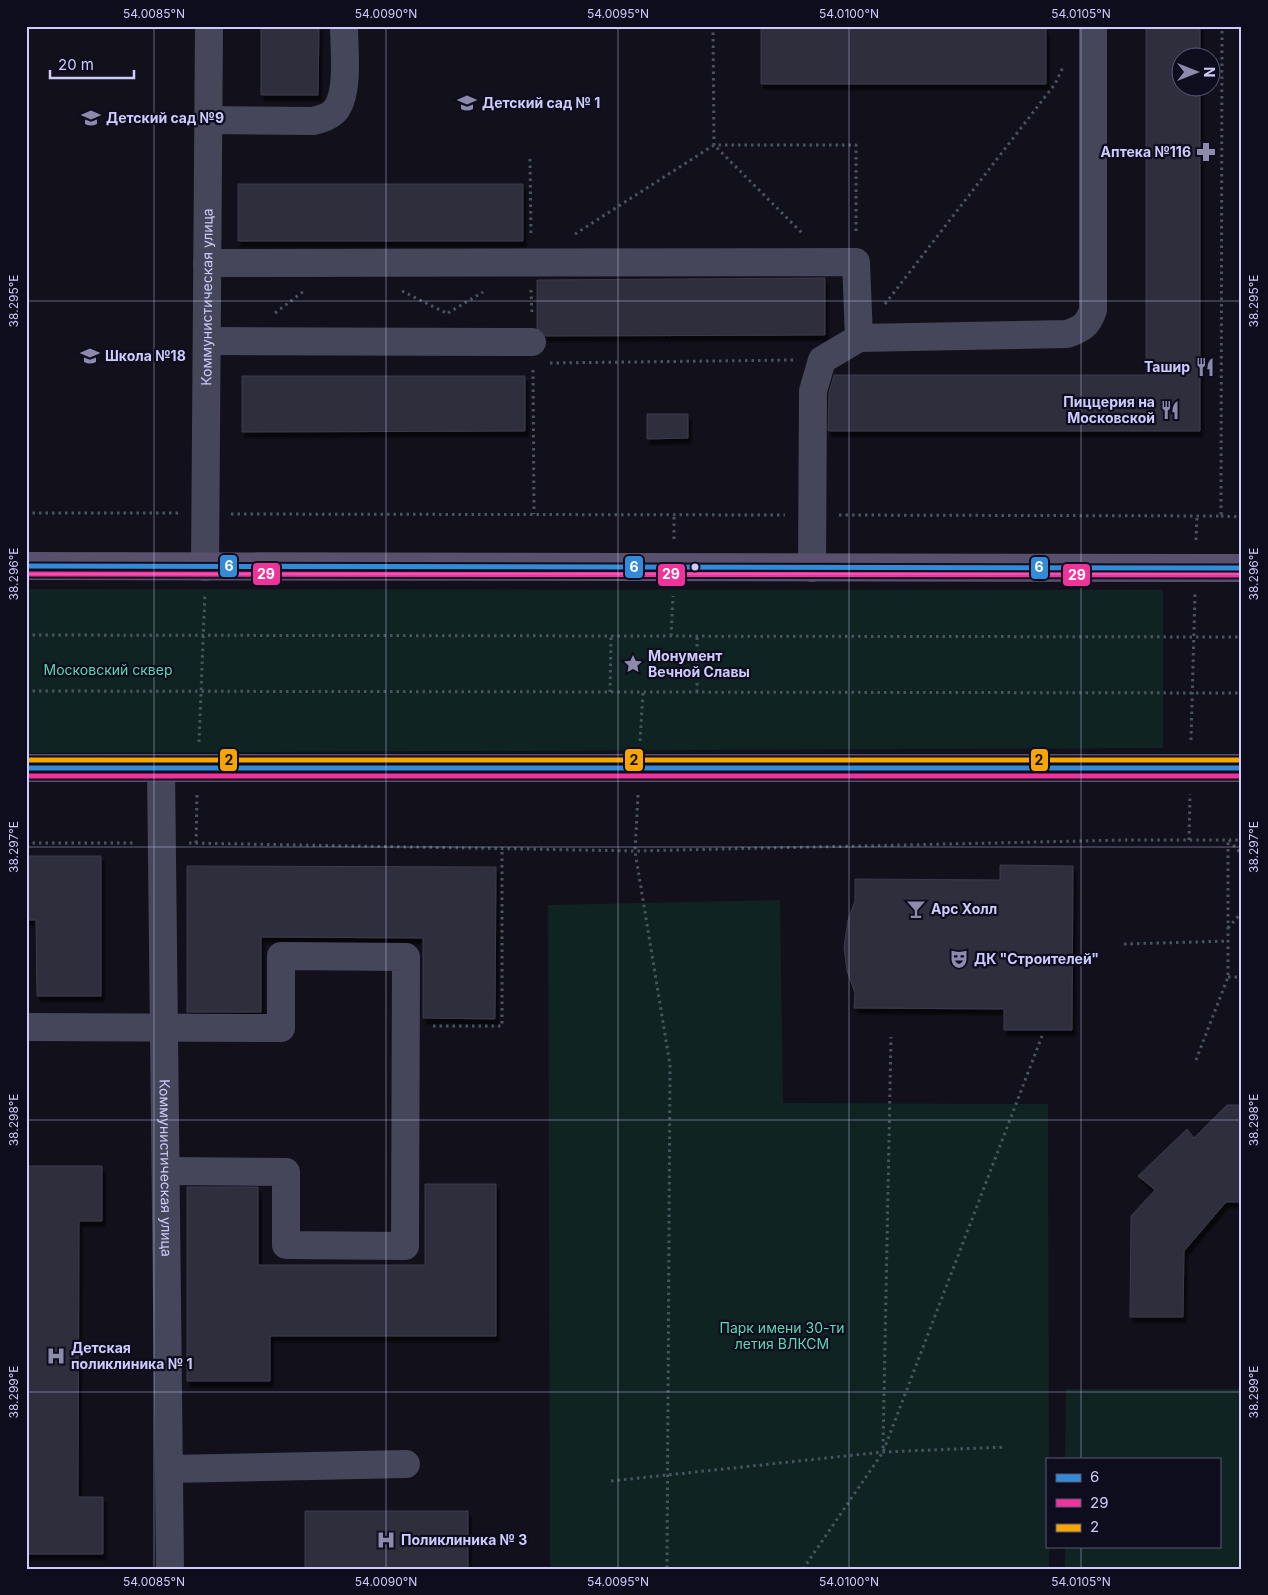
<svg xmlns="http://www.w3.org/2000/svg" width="1268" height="1595" font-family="Inter,sans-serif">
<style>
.green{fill:#102323}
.building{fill:#2f2e3c;stroke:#3c3a4d;filter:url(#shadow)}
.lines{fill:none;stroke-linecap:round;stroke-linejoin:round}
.path{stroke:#485560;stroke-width:3;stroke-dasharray:2.5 4;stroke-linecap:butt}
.minor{stroke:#45465a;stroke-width:28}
.major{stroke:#58506c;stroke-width:28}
.bus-1-casing{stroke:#0e0d1d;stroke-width:9}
.bus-2-casing{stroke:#0e0d1d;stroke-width:9}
.bus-3-casing{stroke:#0e0d1d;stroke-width:9}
.bus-1{stroke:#338bd7;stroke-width:5}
.bus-2{stroke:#ef339a;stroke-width:5}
.bus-3{stroke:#f7a600;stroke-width:5}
.ticks{fill:none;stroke:#cdcbfc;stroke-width:1;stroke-opacity:0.45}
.bus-dot{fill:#cdcbfc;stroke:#0e0d1d;stroke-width:2}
.labels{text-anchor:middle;stroke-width:4.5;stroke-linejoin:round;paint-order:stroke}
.poi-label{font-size:14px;font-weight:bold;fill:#cdcbfc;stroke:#0e0d1d;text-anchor:start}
.street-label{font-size:14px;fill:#cdcbfc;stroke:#0e0d1d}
.park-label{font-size:14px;fill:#5dd7ae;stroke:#0e0d1d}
.line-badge{stroke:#0e0d1d;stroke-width:2}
.badge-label{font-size:14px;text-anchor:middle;font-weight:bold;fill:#fff}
.pale-badge-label{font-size:14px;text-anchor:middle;font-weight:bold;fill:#111}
.neatline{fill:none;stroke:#cdcbfc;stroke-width:2}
.ticks-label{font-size:12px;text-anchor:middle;fill:#cdcbfc}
</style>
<defs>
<filter id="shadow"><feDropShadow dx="3" dy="5.5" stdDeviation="1" flood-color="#0009"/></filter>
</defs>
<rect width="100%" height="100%" fill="#12101a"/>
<path class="green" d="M 26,589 L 1163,590 L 1163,748 L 26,753 Z
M 780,900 L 783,1103 L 1048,1104 L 1049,1459 L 1047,1459 L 1047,1546 L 1049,1546 L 1049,1569 L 550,1569 L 548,905 Z
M 1066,1389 L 1242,1389 L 1242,1569 L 1065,1569 L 1065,1546 L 1219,1546 L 1219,1459 L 1065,1459 Z"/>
<path class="building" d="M 261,26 L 319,26 L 318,95 L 261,95 Z
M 1146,26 L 1200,26 L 1200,58 L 1180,58 L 1180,88 L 1200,88 L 1200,431 L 828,431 L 829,393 L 834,375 L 1146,375 Z
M 761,28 L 1046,28 L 1046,84 L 761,84 Z
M 238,184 L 523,184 L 523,241 L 238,241 Z
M 825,278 L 825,335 L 546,336 L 537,328 L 537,280 Z
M 242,376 L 525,376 L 525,431 L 242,432 Z
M 647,414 L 688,414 L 688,438 L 647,439 Z
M 26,856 L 101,856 L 101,996 L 37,996 L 36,920 L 26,920 Z
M 1000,865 L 1073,866 L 1072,1030 L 1004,1030 L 1004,1009 L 854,1008 L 855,993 L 847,971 L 844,947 L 848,920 L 855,901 L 855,879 L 1000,880 Z
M 187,866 L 496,867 L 495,1019 L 423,1018 L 423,938 L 261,937 L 261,1012 L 187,1012 Z
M 1227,1105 L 1242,1105 L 1242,1202 L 1226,1202 L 1184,1251 L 1183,1317 L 1130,1317 L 1131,1216 L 1155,1190 L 1138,1176 L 1187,1129 L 1194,1138 Z
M 26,1166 L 102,1166 L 102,1221 L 79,1221 L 78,1497 L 103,1497 L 103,1554 L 26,1554 Z
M 425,1184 L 496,1184 L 496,1336 L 270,1336 L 270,1381 L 187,1381 L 187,1187 L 258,1187 L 258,1265 L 425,1265 Z
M 305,1511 L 468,1511 L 468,1569 L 305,1569 Z"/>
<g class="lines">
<path class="path" d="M 713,26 L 714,145 L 856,145 L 856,234
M 530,159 L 531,236
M 575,234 L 714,145 L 803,234
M 531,290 L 532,314
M 402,291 L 446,313
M 885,304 L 1055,84 L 1064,65
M 275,313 L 304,291
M 448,313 L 483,292
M 550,363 L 793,360
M 533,370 L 534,514
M 26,513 L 178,513
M 231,514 L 785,515
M 839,515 L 1221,516 L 1222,26
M 1221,516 L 1242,517
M 674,539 L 674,515
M 1196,540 L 1197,516
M 26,635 L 1242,637
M 671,636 L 673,596
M 26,691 L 1242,693
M 610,692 L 611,636
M 697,692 L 697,636
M 1191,740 L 1195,594
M 640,741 L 643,692
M 199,742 L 205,593
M 638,795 L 635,851 L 670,1065 L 667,1569
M 1189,840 L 1190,794
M 1229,840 L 1242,855
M 26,843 L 136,843
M 189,843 L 635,851 L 1126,840 L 1242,840
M 196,843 L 197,795
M 1228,928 L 1242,912
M 1124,944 L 1229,941
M 1228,977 L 1242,977
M 433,1026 L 502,1026 L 502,849
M 1196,1060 L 1228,977 L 1228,840
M 883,1448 L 891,1037
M 611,1481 L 883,1452 L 1005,1447
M 803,1569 L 883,1452 L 1042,1036"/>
<g class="minor">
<path d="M 208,120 L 313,121 C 322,119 332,116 337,108 C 349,90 344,48 344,26"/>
<path d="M 207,263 L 856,262 L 859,338"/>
<path d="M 207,341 L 532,342"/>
<path id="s1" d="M 205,567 L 209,26"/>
<path d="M 812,568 L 813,391 L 822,360 L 859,338 L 1067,334 C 1082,329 1088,325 1093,310 L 1093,26"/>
<path id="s2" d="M 161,768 L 170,1569"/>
<path d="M 26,1027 L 281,1028 L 281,956 L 406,957 L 405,1246 L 286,1245 L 286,1172 L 166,1171"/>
<path d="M 169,1469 L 406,1464"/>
</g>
<path class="major" d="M 26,566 L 1242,568
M 26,768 L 1242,768"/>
<g class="bus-1-casing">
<path id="bus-1" d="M 26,566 L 1242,568
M 26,768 L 1242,768"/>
</g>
<g class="bus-2-casing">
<path id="bus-2" d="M 26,574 L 1242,575
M 26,776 L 1242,776"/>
</g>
<g class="bus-3-casing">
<path id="bus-3" d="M 26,760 L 1242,760"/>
</g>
<use href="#bus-1" class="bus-1"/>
<use href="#bus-2" class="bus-2"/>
<use href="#bus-3" class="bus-3"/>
</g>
<path class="ticks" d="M 154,26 L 154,1569M 386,26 L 386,1569M 618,26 L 618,1569M 849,26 L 849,1569M 1081,26 L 1081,1459M 26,28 L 1242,28M 26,301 L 1242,301M 26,574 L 1242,574M 26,847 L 1242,847M 26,1120 L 1242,1120M 26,1392 L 1242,1392M 1081,1546 L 1081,1569"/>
<defs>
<g id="school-bare" transform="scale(1.5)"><path d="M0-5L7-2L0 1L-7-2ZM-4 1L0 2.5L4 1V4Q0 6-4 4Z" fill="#8c8aad" stroke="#0e0d1d" stroke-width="2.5" paint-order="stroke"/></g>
<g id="pharmacy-bare" transform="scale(1.5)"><path d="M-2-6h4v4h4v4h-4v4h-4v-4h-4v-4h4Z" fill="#8c8aad" stroke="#0e0d1d" stroke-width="2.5" paint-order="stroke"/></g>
<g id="restaurant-bare" transform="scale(1.5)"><path d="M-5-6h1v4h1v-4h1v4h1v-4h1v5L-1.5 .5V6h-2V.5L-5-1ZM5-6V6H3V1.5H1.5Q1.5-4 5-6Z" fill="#8c8aad" stroke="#0e0d1d" stroke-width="2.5" paint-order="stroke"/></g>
<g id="sight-bare" transform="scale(1.5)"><path d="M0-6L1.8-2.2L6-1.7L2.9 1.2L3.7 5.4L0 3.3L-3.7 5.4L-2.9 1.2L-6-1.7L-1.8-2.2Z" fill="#8c8aad" stroke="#0e0d1d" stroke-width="2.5" paint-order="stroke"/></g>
<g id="bar-bare" transform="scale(1.5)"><path d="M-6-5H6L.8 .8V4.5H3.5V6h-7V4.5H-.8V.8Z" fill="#8c8aad" stroke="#0e0d1d" stroke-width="2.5" paint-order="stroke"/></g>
<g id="theatre-bare" transform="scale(1.5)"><path d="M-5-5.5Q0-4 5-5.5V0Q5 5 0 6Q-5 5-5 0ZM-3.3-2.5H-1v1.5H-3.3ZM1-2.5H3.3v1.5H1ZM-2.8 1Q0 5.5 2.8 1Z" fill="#8c8aad" stroke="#0e0d1d" stroke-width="2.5" paint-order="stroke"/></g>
<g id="hospital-bare" transform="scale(1.5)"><path d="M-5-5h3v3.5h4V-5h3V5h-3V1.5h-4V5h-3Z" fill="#8c8aad" stroke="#0e0d1d" stroke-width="2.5" paint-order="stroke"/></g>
</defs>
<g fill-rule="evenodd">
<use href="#school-bare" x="467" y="103"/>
<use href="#school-bare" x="91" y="118"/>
<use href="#pharmacy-bare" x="1206" y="152"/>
<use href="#school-bare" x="90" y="356"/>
<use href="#restaurant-bare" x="1205" y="367"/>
<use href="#restaurant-bare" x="1170" y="410"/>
<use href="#sight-bare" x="633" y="664"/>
<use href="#bar-bare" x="916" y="909"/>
<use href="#theatre-bare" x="959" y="959"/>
<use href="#hospital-bare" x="56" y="1356"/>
<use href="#hospital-bare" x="386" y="1540"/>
</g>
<circle class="bus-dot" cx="695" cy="567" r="4.5"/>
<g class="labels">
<g class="poi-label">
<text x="482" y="108">Детский сад № 1</text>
<text x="106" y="123">Детский сад №9</text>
<text x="1191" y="157" text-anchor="end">Аптека №116</text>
<text x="105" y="361">Школа №18</text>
<text x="1190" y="372" text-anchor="end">Ташир</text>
<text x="1155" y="407" text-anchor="end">Пиццерия на<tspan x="1155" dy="16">Московской</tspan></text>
<text x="648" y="661">Монумент<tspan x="648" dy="16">Вечной Славы</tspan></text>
<text x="931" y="914">Арс Холл</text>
<text x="974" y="964">ДК "Строителей"</text>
<text x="71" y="1353">Детская<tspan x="71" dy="16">поликлиника № 1</tspan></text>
<text x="401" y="1545">Поликлиника № 3</text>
</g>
<g class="street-label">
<text dy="5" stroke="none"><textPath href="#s1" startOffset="270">Коммунистическая улица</textPath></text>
<text dy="5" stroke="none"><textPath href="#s2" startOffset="400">Коммунистическая улица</textPath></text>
</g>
<g class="park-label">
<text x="108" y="675">Московский сквер</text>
<text x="782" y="1333">Парк имени 30-ти<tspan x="782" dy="16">летия ВЛКСМ</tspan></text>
</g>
</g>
<g class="line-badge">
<rect x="219" y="554" width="19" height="24" rx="5" fill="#338bd7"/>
<rect x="624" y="555" width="20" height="24" rx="5" fill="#338bd7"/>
<rect x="1030" y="556" width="19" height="24" rx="5" fill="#338bd7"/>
<rect x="252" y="562" width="29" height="24" rx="5" fill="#ef339a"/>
<rect x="657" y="563" width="29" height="24" rx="5" fill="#ef339a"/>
<rect x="1062" y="563" width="29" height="24" rx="5" fill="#ef339a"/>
<rect x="219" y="748" width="19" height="24" rx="5" fill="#f7a600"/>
<rect x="624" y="748" width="20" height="24" rx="5" fill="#f7a600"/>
<rect x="1030" y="748" width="19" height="24" rx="5" fill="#f7a600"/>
</g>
<g class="badge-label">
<text x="229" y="571">6</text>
<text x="634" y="572">6</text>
<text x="1039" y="572">6</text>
<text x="266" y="579">29</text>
<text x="671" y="579">29</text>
<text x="1077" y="580">29</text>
</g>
<g class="pale-badge-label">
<text x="229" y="765">2</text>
<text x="634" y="765">2</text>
<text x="1039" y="765">2</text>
</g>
<rect width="1268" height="1595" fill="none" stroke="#0e0d1d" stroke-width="55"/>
<rect x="1046" y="1458" width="175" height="90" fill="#0e0d1d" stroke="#5a5976"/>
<rect x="1056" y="1474" width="25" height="8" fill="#338bd7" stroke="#5a5976"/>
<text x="1090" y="1482" font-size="15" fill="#cdcbfc">6</text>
<rect x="1056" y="1499" width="25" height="8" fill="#ef339a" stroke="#5a5976"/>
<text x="1090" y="1508" font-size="15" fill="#cdcbfc">29</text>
<rect x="1056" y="1524" width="25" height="8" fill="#f7a600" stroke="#5a5976"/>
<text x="1090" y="1532" font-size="15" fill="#cdcbfc">2</text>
<g transform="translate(1196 72) rotate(90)"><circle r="24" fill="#0e0d1d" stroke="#5a5976"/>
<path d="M0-4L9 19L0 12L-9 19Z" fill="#8c8aad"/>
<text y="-8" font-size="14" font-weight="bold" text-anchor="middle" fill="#cdcbfc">N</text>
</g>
<path d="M50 70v8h84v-8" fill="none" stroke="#cdcbfc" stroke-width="2.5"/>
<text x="58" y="70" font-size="15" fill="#cdcbfc" stroke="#0e0d1d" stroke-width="4" paint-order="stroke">20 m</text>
<rect x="28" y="28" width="1212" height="1540" class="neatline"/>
<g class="ticks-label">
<text x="154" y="18">54.0085°N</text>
<text x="386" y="18">54.0090°N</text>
<text x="618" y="18">54.0095°N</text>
<text x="849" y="18">54.0100°N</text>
<text x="1081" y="18">54.0105°N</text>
<text transform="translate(1254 301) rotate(-90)" y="4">38.295°E</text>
<text transform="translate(14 301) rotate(-90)" y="4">38.295°E</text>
<text transform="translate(1254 574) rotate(-90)" y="4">38.296°E</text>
<text transform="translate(14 574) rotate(-90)" y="4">38.296°E</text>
<text transform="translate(1254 847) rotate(-90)" y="4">38.297°E</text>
<text transform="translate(14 847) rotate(-90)" y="4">38.297°E</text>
<text transform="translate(1254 1120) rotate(-90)" y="4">38.298°E</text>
<text transform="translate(14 1120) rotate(-90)" y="4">38.298°E</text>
<text transform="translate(14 1392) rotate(-90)" y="4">38.299°E</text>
<text transform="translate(1254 1392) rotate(-90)" y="4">38.299°E</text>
<text x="154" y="1586">54.0085°N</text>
<text x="386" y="1586">54.0090°N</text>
<text x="618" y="1586">54.0095°N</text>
<text x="849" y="1586">54.0100°N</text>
<text x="1081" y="1586">54.0105°N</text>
</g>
</svg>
